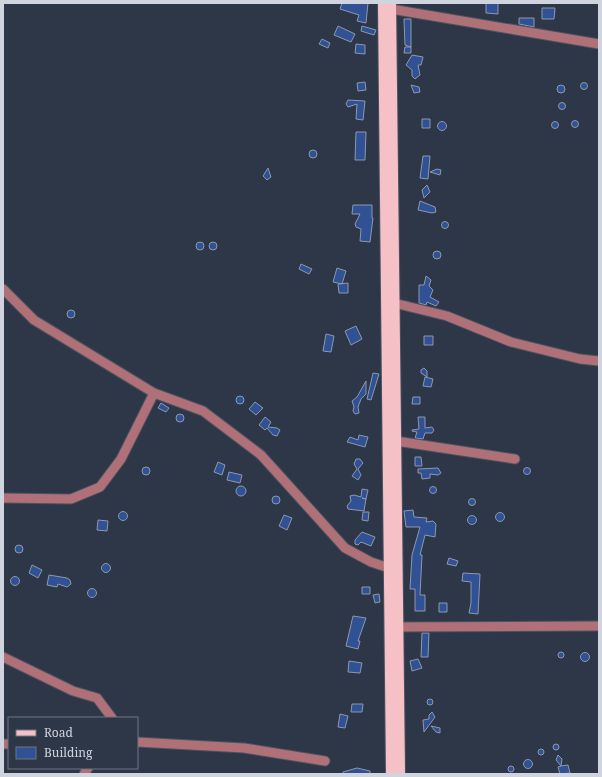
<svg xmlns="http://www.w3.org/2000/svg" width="602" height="777" font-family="'Noto Serif',serif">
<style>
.building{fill:#315195;stroke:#8e98ac}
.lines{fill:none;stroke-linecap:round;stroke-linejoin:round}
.minor-casing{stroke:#4b5363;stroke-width:11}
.major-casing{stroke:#4b5363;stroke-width:12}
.minor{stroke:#af7077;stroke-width:9}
.major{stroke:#f6c1c6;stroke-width:10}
</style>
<rect width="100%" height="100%" fill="#2e3748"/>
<path class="building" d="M 342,3 L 368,3 L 366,23 L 357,21 L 359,15 L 340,9 Z
M 486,3 L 498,3 L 498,14 L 486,13 Z
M 542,8 L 555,8 L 554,19 L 542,19 Z
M 519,18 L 534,18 L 534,27 L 519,24 Z
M 404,19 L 411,19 L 411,47 L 405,45 Z
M 338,26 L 355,34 L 351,42 L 334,35 Z
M 362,26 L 376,30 L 374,35 L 361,31 Z
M 322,39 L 330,43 L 328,48 L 319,44 Z
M 356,44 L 365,45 L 365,54 L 355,53 Z
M 405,47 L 411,47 L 411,53 L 404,53 Z
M 412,55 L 423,57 L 421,65 L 418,65 L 420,75 L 415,79 L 412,76 L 412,70 L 406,65 Z
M 365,82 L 366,90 L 358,91 L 357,83 Z
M580.5 86a3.5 3.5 0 1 1 7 0a3.5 3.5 0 1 1-7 0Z
M557 89a4 4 0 1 1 8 0a4 4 0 1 1-8 0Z
M 411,85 L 419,87 L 420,92 L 414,93 Z
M 348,100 L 365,101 L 363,120 L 356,119 L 357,104 L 348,107 L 346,104 Z
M558.5 106a3.5 3.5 0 1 1 7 0a3.5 3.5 0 1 1-7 0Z
M 422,119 L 430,119 L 430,128 L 422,128 Z
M571.5 124a3.5 3.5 0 1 1 7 0a3.5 3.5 0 1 1-7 0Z
M551.5 125a3.5 3.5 0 1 1 7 0a3.5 3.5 0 1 1-7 0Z
M437.5 126a4.5 4.5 0 1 1 9 0a4.5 4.5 0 1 1-9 0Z
M 356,132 L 366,132 L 365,160 L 355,160 Z
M309 154a4 4 0 1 1 8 0a4 4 0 1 1-8 0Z
M 423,156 L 430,156 L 428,179 L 420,178 Z
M 268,168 L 271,177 L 267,180 L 263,176 Z
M 437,169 L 441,170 L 440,175 L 430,172 Z
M 427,185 L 430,192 L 424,198 L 422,190 Z
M 420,201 L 435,207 L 436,212 L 432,213 L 418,210 Z
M 353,205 L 372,205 L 372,218 L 373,218 L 370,242 L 360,241 L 361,229 L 356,227 L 355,224 L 360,214 L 352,214 Z
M441.5 225a3.5 3.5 0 1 1 7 0a3.5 3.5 0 1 1-7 0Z
M196 246a4 4 0 1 1 8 0a4 4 0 1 1-8 0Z
M209 246a4 4 0 1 1 8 0a4 4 0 1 1-8 0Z
M433 255a4 4 0 1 1 8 0a4 4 0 1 1-8 0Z
M 301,264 L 312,269 L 309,274 L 299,269 Z
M 337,268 L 346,271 L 342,284 L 333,282 Z
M 426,276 L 431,280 L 429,286 L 433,290 L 430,297 L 439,302 L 436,306 L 427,302 L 426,305 L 419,303 L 419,285 L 424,285 Z
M 348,283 L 348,293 L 339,293 L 338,284 Z
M67 314a4 4 0 1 1 8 0a4 4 0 1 1-8 0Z
M 356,326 L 362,339 L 351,345 L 345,331 Z
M 326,334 L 334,336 L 331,352 L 323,351 Z
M 424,336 L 433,336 L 433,345 L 424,345 Z
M 424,368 L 427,371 L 427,377 L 421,373 L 421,370 Z
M 373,373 L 379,374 L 371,400 L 367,399 Z
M 425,377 L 433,379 L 431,387 L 423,386 Z
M 366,381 L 366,394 L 361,399 L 358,407 L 359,413 L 355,414 L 353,411 L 354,407 L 352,401 L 357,397 Z
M236 400a4 4 0 1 1 8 0a4 4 0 1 1-8 0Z
M 413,397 L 420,397 L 420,404 L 412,404 Z
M 255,402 L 263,408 L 256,415 L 249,409 Z
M 161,403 L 169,408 L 166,412 L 158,408 Z
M176 418a4 4 0 1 1 8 0a4 4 0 1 1-8 0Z
M 265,417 L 271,422 L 268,427 L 277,428 L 280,430 L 277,436 L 273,435 L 267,428 L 265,430 L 259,425 Z
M 418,417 L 425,417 L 425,428 L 432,427 L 434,430 L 432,433 L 425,433 L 423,439 L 415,438 L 417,432 L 412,431 L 412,430 L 419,429 Z
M 359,435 L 368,437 L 365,447 L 347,442 L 350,437 L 358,440 Z
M 415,457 L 421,457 L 422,466 L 415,466 Z
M 356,459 L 360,459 L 363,463 L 358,469 L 361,475 L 358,480 L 352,476 L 357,469 L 354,464 Z
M 218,462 L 225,465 L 222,475 L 214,472 Z
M142 471a4 4 0 1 1 8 0a4 4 0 1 1-8 0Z
M523.5 471a3.5 3.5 0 1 1 7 0a3.5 3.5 0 1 1-7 0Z
M 418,469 L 438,468 L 441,473 L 438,475 L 430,474 L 430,478 L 422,479 L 421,473 L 418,473 Z
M 229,472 L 242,475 L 240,483 L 227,480 Z
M236 491a5 5 0 1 1 10 0a5 5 0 1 1-10 0Z
M429.5 490a3.5 3.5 0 1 1 7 0a3.5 3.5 0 1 1-7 0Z
M 362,489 L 368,490 L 366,499 L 362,498 L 366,499 L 364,511 L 348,509 L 347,506 L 351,501 L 350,496 L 354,495 L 361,497 Z
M272 500a4 4 0 1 1 8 0a4 4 0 1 1-8 0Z
M468.5 502a3.5 3.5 0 1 1 7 0a3.5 3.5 0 1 1-7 0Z
M 413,510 L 414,517 L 427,518 L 426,522 L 433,521 L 436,524 L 435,537 L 425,535 L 420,555 L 422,555 L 420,595 L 425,595 L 425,611 L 415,611 L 415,589 L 410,589 L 412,555 L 420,527 L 406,527 L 404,511 Z
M118.5 516a4.5 4.5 0 1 1 9 0a4.5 4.5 0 1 1-9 0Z
M 363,512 L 369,512 L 368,521 L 362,520 Z
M495.5 517a4.5 4.5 0 1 1 9 0a4.5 4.5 0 1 1-9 0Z
M 284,515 L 292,518 L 287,530 L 279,526 Z
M467.5 520a4.5 4.5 0 1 1 9 0a4.5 4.5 0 1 1-9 0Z
M 98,520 L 108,521 L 107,531 L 97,530 Z
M 362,532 L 375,537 L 371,546 L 361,542 L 358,545 L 355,544 L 355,540 Z
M15 549a4 4 0 1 1 8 0a4 4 0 1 1-8 0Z
M 449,558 L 458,561 L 456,566 L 447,564 Z
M101.5 568a4.5 4.5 0 1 1 9 0a4.5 4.5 0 1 1-9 0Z
M 32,565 L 42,570 L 38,578 L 29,573 Z
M 463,573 L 480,574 L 478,614 L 469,613 L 471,603 L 471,582 L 462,581 Z
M 49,575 L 67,578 L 70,580 L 71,584 L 67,587 L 58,584 L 57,587 L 47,585 Z
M10.5 581a4.5 4.5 0 1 1 9 0a4.5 4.5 0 1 1-9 0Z
M 362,587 L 370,587 L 370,594 L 362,594 Z
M87.5 593a4.5 4.5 0 1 1 9 0a4.5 4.5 0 1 1-9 0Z
M 379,594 L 380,602 L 375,603 L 373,595 Z
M 439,603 L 447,603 L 447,612 L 439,612 Z
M 353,616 L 366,618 L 358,641 L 360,641 L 358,649 L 346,646 Z
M 422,633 L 429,633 L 428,657 L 421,657 Z
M558 655a3 3 0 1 1 6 0a3 3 0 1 1-6 0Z
M580.5 657a4.5 4.5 0 1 1 9 0a4.5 4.5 0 1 1-9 0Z
M 418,659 L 422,668 L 412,671 L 410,661 Z
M 349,661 L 362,663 L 360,673 L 348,672 Z
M427 702a3 3 0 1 1 6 0a3 3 0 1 1-6 0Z
M 352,704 L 363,704 L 362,712 L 351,712 Z
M 432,712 L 435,717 L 424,732 L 423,720 L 429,719 L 429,715 Z
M 340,714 L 348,716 L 345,728 L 338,727 Z
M 431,726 L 440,728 L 440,733 L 436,732 Z
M553 747a3 3 0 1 1 6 0a3 3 0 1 1-6 0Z
M538 752a3 3 0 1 1 6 0a3 3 0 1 1-6 0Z
M 558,755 L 562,759 L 561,766 L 568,765 L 570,773 L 560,774 L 558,767 L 561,766 L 556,760 Z
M523.5 764a4.5 4.5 0 1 1 9 0a4.5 4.5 0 1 1-9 0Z
M508 769a3 3 0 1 1 6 0a3 3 0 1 1-6 0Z
M 357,768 L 370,771 L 370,774 L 343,774 L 343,772 Z"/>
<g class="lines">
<g class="minor-casing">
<path id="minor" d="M 384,10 L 391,9 L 599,44
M 3,289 L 34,320 L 154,393 L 203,411 L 261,455 L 345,548 L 371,562 L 389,568 L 396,568
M 394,303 L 447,316 L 511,342 L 580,359 L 599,361
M 396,441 L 515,459
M 3,498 L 71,499 L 100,487 L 121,459 L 154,393
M 391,627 L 599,626
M 3,657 L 73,691 L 97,698 L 112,718
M 137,742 L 244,748 L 325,761
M 3,744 L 9,744
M 84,774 L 88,768"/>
</g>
<g class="major-casing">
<path id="major" d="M 383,3 L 391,774
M 391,3 L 400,774"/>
</g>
<use href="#minor" class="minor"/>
<use href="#major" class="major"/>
</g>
<rect width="602" height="777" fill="none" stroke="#cfd4df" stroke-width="8"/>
<rect x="8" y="717" width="130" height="52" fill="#2e3748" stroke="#6e7684"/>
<rect x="16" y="730" width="20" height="6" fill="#f6c1c6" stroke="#6e7684"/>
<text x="44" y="737" font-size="12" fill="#cfd4df">Road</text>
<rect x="16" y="747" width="20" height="12" fill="#315195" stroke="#6e7684"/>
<text x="44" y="757" font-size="12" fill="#cfd4df">Building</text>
</svg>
